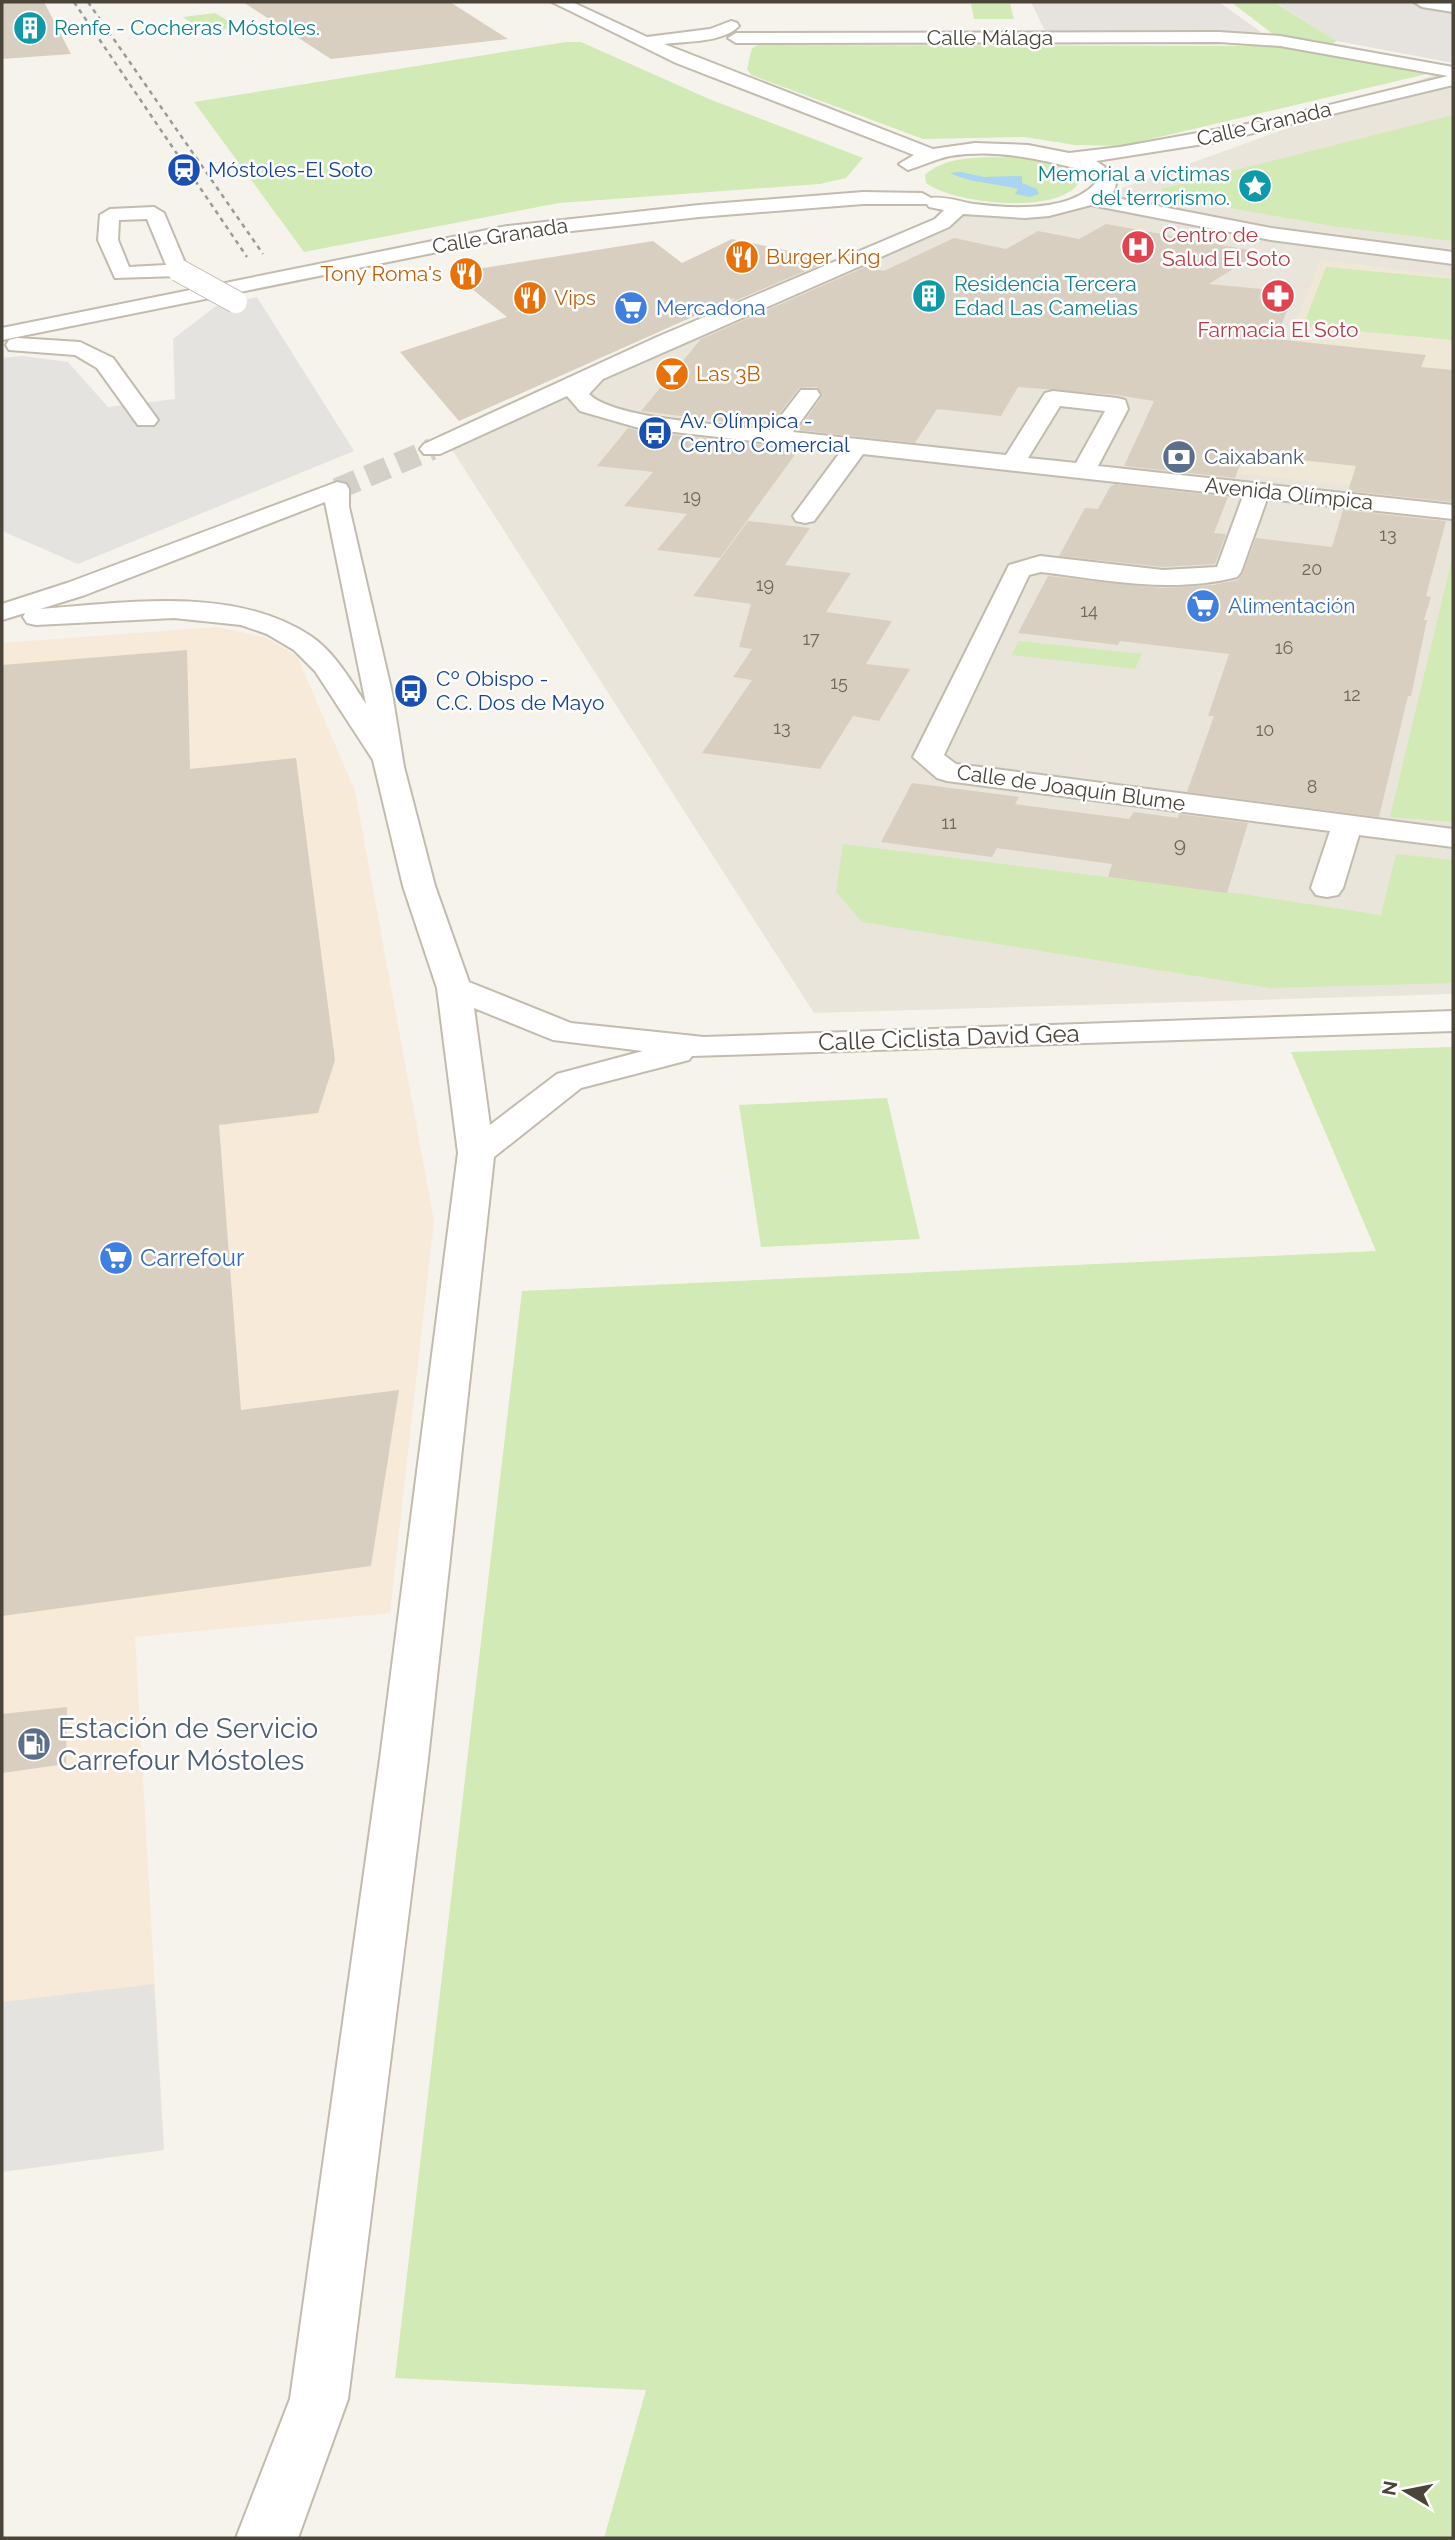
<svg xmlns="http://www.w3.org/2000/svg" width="1455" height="2540" font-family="Raleway,sans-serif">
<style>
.residential{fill:#eae5da}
.commercial{fill:#f7ead8}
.industrial{fill:#e6e2dd}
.education{fill:#efe8d6}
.green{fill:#d2eab5}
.parking{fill:#e5e3e0}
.water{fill:#a9d4f2}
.building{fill:#d8cfc1}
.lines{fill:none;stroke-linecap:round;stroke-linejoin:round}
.minor-tunnel{stroke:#d4d0c8;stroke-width:22;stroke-dasharray:22 11;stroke-linecap:butt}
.minor-casing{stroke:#c2bbae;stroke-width:4}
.minor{fill:#fff;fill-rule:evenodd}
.rail{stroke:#9a9a9a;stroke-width:2.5;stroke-dasharray:4.5 4.5;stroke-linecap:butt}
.minor-bridge-casing{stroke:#c2bbae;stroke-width:24;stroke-linecap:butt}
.minor-bridge{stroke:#fff;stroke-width:22}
.labels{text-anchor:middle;stroke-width:5;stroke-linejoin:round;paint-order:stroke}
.far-number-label{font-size:18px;fill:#6e675b}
.far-culture-label{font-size:21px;fill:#0d838f;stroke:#fff;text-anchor:start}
.far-street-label{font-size:21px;fill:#4b4439;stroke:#fff}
.far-transit-label{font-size:21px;fill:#164399;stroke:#fff;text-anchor:start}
.far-health-label{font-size:21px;fill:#be3a42;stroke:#fff;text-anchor:start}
.far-food-label{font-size:21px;fill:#c56008;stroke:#fff;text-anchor:start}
.far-shop-label{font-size:21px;fill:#366cbe;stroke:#fff;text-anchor:start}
.far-service-label{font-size:21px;fill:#4e5e75;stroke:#fff;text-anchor:start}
.number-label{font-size:21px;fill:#6e675b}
.street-label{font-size:24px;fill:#4b4439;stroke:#fff}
.shop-label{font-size:24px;fill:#366cbe;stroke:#fff;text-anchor:start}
.near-service-label{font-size:28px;fill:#4e5e75;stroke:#fff;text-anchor:start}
</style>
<rect width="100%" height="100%" fill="#f6f3ec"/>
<path class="residential" d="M 1453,68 L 1453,994 L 814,1013 L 447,442 L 942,223 L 959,207 L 1052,209 L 1092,199 Z"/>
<path class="commercial" d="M 216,627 L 265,637 L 297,656 L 355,791 L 434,1221 L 390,1613 L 135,1637 L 164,2150 L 2,2172 L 2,643 Z"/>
<path class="industrial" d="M 1031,2 L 1219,2 L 1261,32 L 1046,33 Z
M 1275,2 L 1453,2 L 1453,63 L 1337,41 Z"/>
<path class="education" d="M 1320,260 L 1453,276 L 1453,498 L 1237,473 Z"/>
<path class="green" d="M 1231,2 L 1274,2 L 1337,41 L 1326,47 L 1431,73 L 1121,146 L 1075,145 L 1024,137 L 923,139 L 751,75 L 747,69 L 752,48 L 758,45 L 1261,46 L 1281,40 Z
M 971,4 L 1010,4 L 1014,19 L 974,19 Z
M 215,13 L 239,27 L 205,32 L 183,17 Z
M 566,42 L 581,42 L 709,99 L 863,158 L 846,178 L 820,184 L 559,203 L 304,252 L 194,102 Z
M 1453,115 L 1453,241 L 1339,227 L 1173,198 L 1161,189 Z
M 993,157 C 1020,158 1064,156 1080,181 C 1061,216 954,204 926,183 L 925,175 C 943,158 970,158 993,157 Z
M 1326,267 L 1453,279 L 1453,340 L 1303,326 Z
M 1453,555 L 1453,822 L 1390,817 Z
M 1018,641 L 1142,654 L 1135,669 L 1012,655 Z
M 843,844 L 1249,895 L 1381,915 L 1396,854 L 1453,860 L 1453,983 L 1270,988 L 862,922 L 836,892 Z
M 1453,1047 L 1453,2538 L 604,2538 L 646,2390 L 395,2378 L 522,1291 L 1376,1251 L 1291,1052 Z
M 887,1098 L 920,1239 L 761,1247 L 739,1105 Z"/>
<path class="parking" d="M 257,297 L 354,451 L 78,564 L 2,531 L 2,358 L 22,356 L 68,362 L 108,407 L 175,399 L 173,339 L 216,306 Z
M 154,1984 L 164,2150 L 2,2172 L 2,2002 Z"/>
<path class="water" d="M 961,172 L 984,177 L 1022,176 L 1022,183 L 1037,189 L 1039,194 L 1030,197 L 1015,194 L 1018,189 C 995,183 970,183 950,173 Z"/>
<path class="building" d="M 2,2 L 44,2 L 71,54 L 2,59 Z
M 243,2 L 450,2 L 508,39 L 331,59 Z
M 1106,224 L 1260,252 L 1209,284 L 1294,292 L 1276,339 L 1426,355 L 1421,367 L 1453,370 L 1453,494 L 1451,502 L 1348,491 L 1356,466 L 1244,454 L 1235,478 L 1124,466 L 1154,401 L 1117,395 L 1018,387 L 1001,416 L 937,409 L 915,443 L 798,430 L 822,397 L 817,387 L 799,388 L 769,427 L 641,411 L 701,339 L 865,267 L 884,271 L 954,238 L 1006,249 L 1038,231 L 1079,239 Z
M 732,239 L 832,260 L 730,303 L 735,298 L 459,421 L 400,352 L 507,317 L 452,273 L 653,241 L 682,263 Z
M 628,428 L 639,431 L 799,449 L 720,558 L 657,550 L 687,514 L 624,506 L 653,472 L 597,466 Z
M 1115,484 L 1228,497 L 1214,533 L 1226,534 L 1215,564 L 1163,567 L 1059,556 L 1085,508 L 1098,509 L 1110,487 Z
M 1343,510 L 1446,521 L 1426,596 L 1431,597 L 1424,620 L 1427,620 L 1411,696 L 1408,696 L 1379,817 L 1187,792 L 1214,716 L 1208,716 L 1229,654 L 1120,641 L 1118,645 L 1018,633 L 1048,576 L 1163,588 L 1213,585 L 1238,580 L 1243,573 L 1256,538 L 1332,547 Z
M 748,521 L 810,528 L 785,565 L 851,573 L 826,612 L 892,621 L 866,664 L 910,669 L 879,721 L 853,716 L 820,769 L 702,753 L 752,680 L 733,677 L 752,649 L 739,647 L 751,604 L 693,596 Z
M 187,650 L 190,769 L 296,758 L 335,1060 L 318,1113 L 219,1125 L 241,1410 L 399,1390 L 371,1566 L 2,1616 L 2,665 Z
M 912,783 L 1019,797 L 1015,804 L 1129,819 L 1134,812 L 1178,818 L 1179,814 L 1248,823 L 1227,893 L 1108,877 L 1112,864 L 997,848 L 992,857 L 881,842 Z
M 67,1707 L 66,1764 L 2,1773 L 2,1714 Z"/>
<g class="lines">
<path class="minor-tunnel" d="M 337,489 L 432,449"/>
<g class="minor-casing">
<path id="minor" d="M 552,2 L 572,2 L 647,37 L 710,29 L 731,21 L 737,23 L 739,26 C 723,43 686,41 664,44 L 933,149 L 975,143 L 1028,145 L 1069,153 L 1120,147 L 1264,121 L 1448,76 L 1280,46 L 1219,42 L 736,43 L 728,38 L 736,33 L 1219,32 L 1280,36 L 1453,67 L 1453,85 L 1216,142 L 1096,161 L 1105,167 L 1096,173 C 1047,161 1001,148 950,156 C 935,159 922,166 908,170 L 899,164 L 914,155 L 676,63 Z
M 1414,2 L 1453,2 L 1453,12 L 1422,7 Z
M 1108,174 L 1117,180 L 1114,191 L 1106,196 L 1271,228 L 1453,252 L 1453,264 L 1271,240 L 1091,205 L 1049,216 L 1025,218 L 963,214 L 949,227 L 603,379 L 589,394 C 614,420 732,425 770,430 L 801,390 L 817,390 L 820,395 L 793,432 L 1006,455 L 1045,393 L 1053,391 L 1117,398 L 1125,400 L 1128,409 L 1098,466 L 1453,505 L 1453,519 L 1267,499 L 1241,572 L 1237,577 C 1172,594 1106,580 1041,572 L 1029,575 L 944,755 L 956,764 L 1453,829 L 1453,847 L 1359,835 L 1343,888 L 1338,895 L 1327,897 L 1316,895 L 1311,888 L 1330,831 L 947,781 L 937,778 L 913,757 L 1009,565 L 1040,556 L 1163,570 L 1217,567 L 1243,496 L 863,454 L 814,521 L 805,523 L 796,521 L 793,516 L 841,451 L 639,428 L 580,411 L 567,396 L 440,454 L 424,454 L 420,449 L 424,444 L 657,337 L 935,219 L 944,210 L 929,207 L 927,204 L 863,204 L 699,217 L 507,238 L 2,340 L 2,328 L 507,226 L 699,205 L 863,192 L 922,193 L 931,198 C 944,196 961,202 974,204 C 1013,209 1078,213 1101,176 ZM 1060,406 L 1105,411 L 1076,463 L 1028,458 Z
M 154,207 L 164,213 L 188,270 L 185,274 L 178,276 L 115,278 L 98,240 L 100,215 L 110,209 ZM 147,219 L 166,265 L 129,267 L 118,240 L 119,220 Z
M 17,338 L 80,342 L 113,358 L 158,420 L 154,425 L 138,425 L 97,368 L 75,355 L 9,350 L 6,345 L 9,340 Z
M 337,482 L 346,484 L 349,489 L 349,507 L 392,693 L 404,767 L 435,886 L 469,982 L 571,1023 L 704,1037 L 1453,1011 L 1453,1031 L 692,1056 L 689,1060 L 581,1088 L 494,1157 L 428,1759 L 348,2399 L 298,2538 L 236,2538 L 290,2399 L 380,1759 L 458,1153 L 437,988 L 403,886 L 373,760 L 315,671 L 294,650 L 267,634 L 241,625 L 174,618 L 36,625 L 27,623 L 23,617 L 25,613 L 2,620 L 2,604 L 67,583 ZM 325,502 L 366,704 C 351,681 335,653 312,637 C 235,585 127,603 40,609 L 85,595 ZM 474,1008 L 553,1040 L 643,1051 L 557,1074 L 490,1125 Z"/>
</g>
<use href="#minor" class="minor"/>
<path class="rail" d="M 74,2 L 247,257
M 88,2 L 263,254"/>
<g class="minor-bridge-casing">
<path id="minor-bridge" d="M 178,270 L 236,302"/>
</g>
<use href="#minor-bridge" class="minor-bridge"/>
</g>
<defs>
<g id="building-disc" transform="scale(1.75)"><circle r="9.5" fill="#0f9aa8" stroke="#fff"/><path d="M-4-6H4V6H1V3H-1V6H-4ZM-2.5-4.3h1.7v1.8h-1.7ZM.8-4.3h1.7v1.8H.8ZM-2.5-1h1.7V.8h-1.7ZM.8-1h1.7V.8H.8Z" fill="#fff"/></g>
<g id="station-disc" transform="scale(1.75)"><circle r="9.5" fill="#1a4fb4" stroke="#fff"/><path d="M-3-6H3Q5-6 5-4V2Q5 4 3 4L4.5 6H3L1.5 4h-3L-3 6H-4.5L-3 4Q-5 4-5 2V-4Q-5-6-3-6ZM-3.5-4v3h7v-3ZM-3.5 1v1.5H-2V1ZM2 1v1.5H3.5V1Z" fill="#fff"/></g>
<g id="sight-disc" transform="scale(1.75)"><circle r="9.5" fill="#0f9aa8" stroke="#fff"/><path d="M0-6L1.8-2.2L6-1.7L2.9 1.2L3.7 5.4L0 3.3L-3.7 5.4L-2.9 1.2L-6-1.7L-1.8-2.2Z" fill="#fff"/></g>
<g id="hospital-disc" transform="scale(1.75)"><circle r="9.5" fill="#e0444e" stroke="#fff"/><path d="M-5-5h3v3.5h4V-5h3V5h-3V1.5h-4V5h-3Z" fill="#fff"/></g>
<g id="restaurant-disc" transform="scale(1.75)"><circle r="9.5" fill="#e8710a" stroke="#fff"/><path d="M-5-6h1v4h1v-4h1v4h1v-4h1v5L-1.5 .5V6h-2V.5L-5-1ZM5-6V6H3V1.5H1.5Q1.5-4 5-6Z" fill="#fff"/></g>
<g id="pharmacy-disc" transform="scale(1.75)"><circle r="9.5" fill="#e0444e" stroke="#fff"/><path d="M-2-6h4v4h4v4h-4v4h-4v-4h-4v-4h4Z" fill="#fff"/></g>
<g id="supermarket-disc" transform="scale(1.75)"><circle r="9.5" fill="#3f7fe0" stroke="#fff"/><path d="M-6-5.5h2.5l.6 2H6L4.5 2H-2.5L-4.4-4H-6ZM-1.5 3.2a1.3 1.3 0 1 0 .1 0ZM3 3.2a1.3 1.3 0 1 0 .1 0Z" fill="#fff"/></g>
<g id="bar-disc" transform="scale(1.75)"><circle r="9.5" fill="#e8710a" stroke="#fff"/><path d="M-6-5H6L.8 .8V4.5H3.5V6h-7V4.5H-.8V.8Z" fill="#fff"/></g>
<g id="bus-disc" transform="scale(1.75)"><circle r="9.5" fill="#1a4fb4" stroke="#fff"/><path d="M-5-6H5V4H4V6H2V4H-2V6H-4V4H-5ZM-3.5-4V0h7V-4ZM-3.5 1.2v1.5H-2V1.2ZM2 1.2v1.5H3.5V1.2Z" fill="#fff"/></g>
<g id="bank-disc" transform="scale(1.75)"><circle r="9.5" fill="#5c6f8a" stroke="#fff"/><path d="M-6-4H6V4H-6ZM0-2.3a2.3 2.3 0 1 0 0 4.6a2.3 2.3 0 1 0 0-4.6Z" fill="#fff"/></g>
<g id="fuel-disc" transform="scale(1.75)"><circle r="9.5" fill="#5c6f8a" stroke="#fff"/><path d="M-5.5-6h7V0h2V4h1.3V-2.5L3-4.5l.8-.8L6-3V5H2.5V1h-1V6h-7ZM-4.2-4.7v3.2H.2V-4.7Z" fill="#fff"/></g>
</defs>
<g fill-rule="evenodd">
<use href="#building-disc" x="30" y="28"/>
<use href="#station-disc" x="184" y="170"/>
<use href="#sight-disc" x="1255" y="186"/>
<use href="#hospital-disc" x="1138" y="247"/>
<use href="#restaurant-disc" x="742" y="257"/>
<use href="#restaurant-disc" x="466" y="274"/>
<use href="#building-disc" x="929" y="296"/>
<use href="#pharmacy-disc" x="1278" y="296"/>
<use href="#restaurant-disc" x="530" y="298"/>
<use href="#supermarket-disc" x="631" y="308"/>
<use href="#bar-disc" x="672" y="374"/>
<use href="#bus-disc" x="655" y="433"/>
<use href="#bank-disc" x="1179" y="457"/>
<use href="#supermarket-disc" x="1203" y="606"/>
<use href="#bus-disc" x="411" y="691"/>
<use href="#supermarket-disc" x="116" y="1258"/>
<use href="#fuel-disc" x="34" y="1744"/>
</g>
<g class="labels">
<g class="far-number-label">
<text x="692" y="503">19</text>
<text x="1388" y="541">13</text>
<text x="1312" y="575">20</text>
<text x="765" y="591">19</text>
<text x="1089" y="617">14</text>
<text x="811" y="645">17</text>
<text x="1284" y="654">16</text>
<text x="839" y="689">15</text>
<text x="1352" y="701">12</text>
<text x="782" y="734">13</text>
<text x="1265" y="736">10</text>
<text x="1312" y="793">8</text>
<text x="949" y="829">11</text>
</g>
<g class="far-culture-label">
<text x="54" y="35">Renfe - Cocheras Móstoles.</text>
<text x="1230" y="181" text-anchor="end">Memorial a víctimas<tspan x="1230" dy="24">del terrorismo.</tspan></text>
<text x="954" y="291">Residencia Tercera<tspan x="954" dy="24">Edad Las Camelias</tspan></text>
</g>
<g class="far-street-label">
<text x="990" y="45">Calle Málaga</text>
<text transform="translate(1264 124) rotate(-13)" y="7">Calle Granada</text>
<text transform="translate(500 236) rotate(-9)" y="7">Calle Granada</text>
<text transform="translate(1289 494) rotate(6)" y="7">Avenida Olímpica</text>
<text transform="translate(1071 788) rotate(8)" y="7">Calle de Joaquín Blume</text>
</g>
<g class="far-transit-label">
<text x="208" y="177">Móstoles-El Soto</text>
<text x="680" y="428">Av. Olímpica -<tspan x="680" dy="24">Centro Comercial</tspan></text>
<text x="436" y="686">Cº Obispo -<tspan x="436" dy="24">C.C. Dos de Mayo</tspan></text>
</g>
<g class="far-health-label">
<text x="1162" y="242">Centro de<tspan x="1162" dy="24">Salud El Soto</tspan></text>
<text x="1278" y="337" text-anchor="middle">Farmacia El Soto</text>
</g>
<g class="far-food-label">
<text x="766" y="264">Burger King</text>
<text x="442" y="281" text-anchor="end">Tony Roma's</text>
<text x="554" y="305">Vips</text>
<text x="696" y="381">Las 3B</text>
</g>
<g class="far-shop-label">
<text x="656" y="315">Mercadona</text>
<text x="1228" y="613">Alimentación</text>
</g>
<g class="far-service-label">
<text x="1204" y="464">Caixabank</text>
</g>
<g class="number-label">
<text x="1180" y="852">9</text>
</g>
<g class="street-label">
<text transform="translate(949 1038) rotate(-2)" y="8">Calle Ciclista David Gea</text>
</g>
<g class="shop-label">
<text x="140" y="1266">Carrefour</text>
</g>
<g class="near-service-label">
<text x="58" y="1738">Estación de Servicio<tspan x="58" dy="32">Carrefour Móstoles</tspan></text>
</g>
</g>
<rect width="1455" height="2540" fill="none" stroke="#4b4439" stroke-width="7"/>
<g transform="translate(1406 2491) rotate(280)" stroke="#ffffff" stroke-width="5" paint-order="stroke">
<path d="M0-5L12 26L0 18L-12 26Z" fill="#4b4439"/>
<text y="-10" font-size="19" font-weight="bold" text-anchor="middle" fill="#4b4439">N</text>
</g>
</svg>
